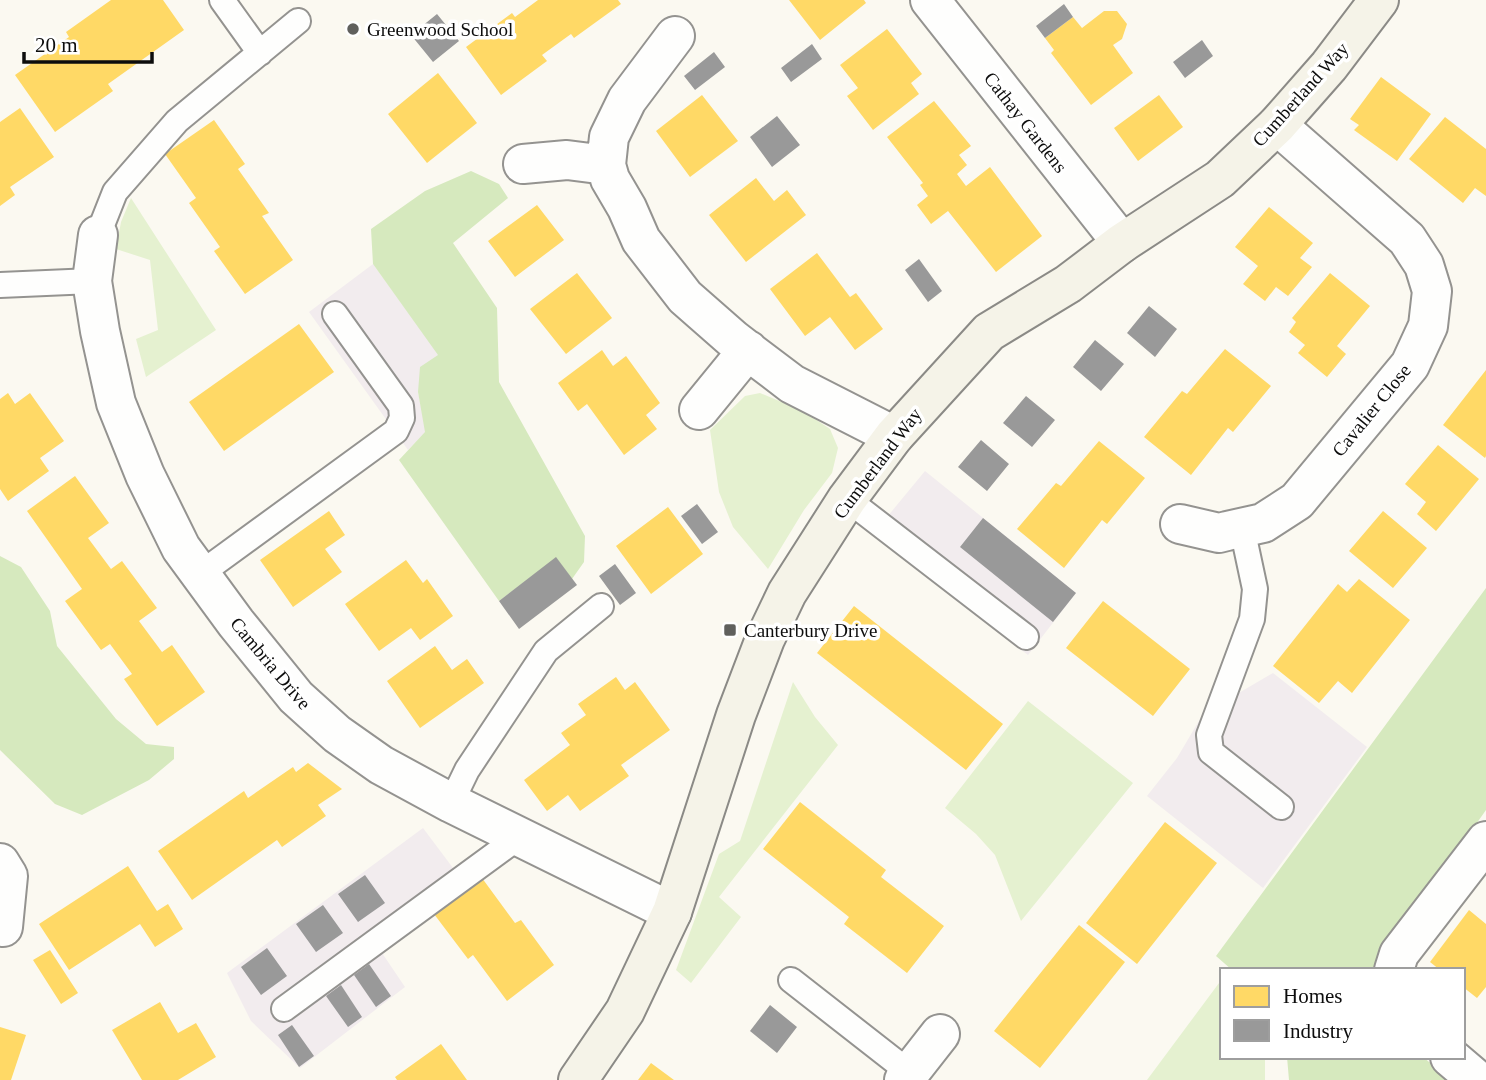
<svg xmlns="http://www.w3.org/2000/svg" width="1486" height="1080" font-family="'Times New Roman',serif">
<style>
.industrial{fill:#f2ecee}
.green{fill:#e5f1d0}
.forest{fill:#d6e9be}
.homes{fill:#ffd966}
.industry{fill:#999}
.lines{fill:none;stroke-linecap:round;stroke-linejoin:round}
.lane-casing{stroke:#949390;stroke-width:28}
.street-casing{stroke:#949390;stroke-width:42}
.secondary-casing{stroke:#8b8a86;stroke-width:42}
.lane{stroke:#fefefd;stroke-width:24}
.street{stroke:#fefefd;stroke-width:38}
.secondary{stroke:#f5f3e8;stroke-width:38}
.poi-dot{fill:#60605d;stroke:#fff;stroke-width:2.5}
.labels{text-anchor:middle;stroke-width:7;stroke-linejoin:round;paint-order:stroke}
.poi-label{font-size:19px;fill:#0d0d0d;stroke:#fff;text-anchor:start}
.street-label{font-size:19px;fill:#0d0d0d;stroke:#fff}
</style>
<rect width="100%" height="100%" fill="#fbf9f1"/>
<path class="industrial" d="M 373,264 L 439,355 L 418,392 L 426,432 L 408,450 L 309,312 Z
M 925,471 L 1076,593 L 1028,655 L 873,534 Z
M 1273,673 L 1367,747 L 1263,888 L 1147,796 L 1177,758 L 1203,714 Z
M 423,828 L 465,884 L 378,947 L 405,987 L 300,1068 L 251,1021 L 227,973 Z"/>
<path class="green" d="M 131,198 L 216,330 L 146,377 L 136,339 L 158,330 L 150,260 L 116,249 L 121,222 Z
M 760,393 L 803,411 L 830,429 L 838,448 L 832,473 L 804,510 L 768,569 L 733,527 L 719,492 L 710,430 L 745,396 Z
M 793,682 L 815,717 L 838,745 L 719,897 L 741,917 L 691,983 L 676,970 L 719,854 L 740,841 Z
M 1028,701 L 1133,783 L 1021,921 L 995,855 L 976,834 L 945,808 Z
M 1222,979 L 1222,1057 L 1265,1057 L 1265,1080 L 1147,1080 Z"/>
<path class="forest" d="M 471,171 L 499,184 L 508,198 L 453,243 L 497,308 L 499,382 L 585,536 L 584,562 L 572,579 L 556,558 L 499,601 L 399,460 L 425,432 L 418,392 L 420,367 L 438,355 L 373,264 L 371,229 L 425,191 Z
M 0,556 L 21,567 L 50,611 L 57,646 L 116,719 L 146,744 L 174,747 L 174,759 L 149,780 L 82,815 L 55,804 L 0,750 Z
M 1486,588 L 1486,810 L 1419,905 L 1377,970 L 1232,970 L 1216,956 Z
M 1287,1057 L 1423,1057 L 1451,1080 L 1289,1080 Z"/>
<path class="homes" d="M 111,0 L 163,0 L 184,30 L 108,84 L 113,91 L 55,132 L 15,75 L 69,37 L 66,32 Z
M 538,0 L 618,0 L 621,4 L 574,38 L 571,34 L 542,55 L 547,61 L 501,95 L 466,47 L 512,13 L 515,17 Z
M 789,0 L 864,0 L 866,3 L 820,40 Z
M 1104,11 L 1117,11 L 1127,24 L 1122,39 L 1113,45 L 1133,73 L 1091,105 L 1051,53 L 1054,50 L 1045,38 L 1073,17 L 1082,28 Z
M 887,29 L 922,74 L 911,83 L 919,94 L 873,130 L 847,96 L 858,88 L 840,65 Z
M 438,73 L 477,123 L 427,163 L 388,114 Z
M 1381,77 L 1431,114 L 1397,161 L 1354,130 L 1359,125 L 1350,119 Z
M 702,95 L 738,141 L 690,177 L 656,131 Z
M 1159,95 L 1183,127 L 1138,161 L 1114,128 Z
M 934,101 L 971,146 L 959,155 L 967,165 L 957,174 L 966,186 L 990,167 L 1042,236 L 996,272 L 948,211 L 931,224 L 917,205 L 928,196 L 920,185 L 923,183 L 887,137 Z
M 20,108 L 54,157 L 10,187 L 15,195 L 0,206 L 0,122 Z
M 1445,117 L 1486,149 L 1486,196 L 1475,188 L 1463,203 L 1409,159 Z
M 214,120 L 245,164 L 238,169 L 269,213 L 262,216 L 293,260 L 245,294 L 214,251 L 220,247 L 189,203 L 196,198 L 165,154 Z
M 756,178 L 774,201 L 787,190 L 806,215 L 746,262 L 709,215 Z
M 537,205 L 564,240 L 515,277 L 488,241 Z
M 1269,207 L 1313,243 L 1300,258 L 1312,267 L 1288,296 L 1276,287 L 1265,301 L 1243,284 L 1258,266 L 1235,247 Z
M 817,253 L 850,297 L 856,293 L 883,329 L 855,350 L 830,317 L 805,336 L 770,289 Z
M 577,273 L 612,318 L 566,354 L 530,309 Z
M 1330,273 L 1370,306 L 1337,346 L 1346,354 L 1327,377 L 1298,353 L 1305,345 L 1289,332 L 1296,322 L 1292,318 Z
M 299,324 L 334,372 L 224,451 L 189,402 Z
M 1225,349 L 1271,386 L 1233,432 L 1228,428 L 1191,475 L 1144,437 L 1182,391 L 1187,394 Z
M 602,350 L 613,366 L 626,356 L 660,403 L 646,415 L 657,429 L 624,455 L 587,404 L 578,411 L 558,383 Z
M 1486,370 L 1486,456 L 1485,458 L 1443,425 Z
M 8,393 L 15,404 L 30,393 L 64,441 L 40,458 L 49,471 L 8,501 L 0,489 L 0,399 Z
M 1099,441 L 1145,478 L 1107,524 L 1102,520 L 1064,568 L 1017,529 L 1056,483 L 1061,486 Z
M 1438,445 L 1479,479 L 1436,531 L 1417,514 L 1426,502 L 1405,484 Z
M 75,476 L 109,523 L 88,538 L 111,569 L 122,561 L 157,608 L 139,621 L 162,652 L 172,645 L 205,692 L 157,726 L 124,679 L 132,674 L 110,644 L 101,650 L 65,601 L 82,589 L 27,511 Z
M 668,507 L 703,554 L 651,594 L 616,546 Z
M 329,511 L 345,535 L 325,549 L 342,572 L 293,607 L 260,560 Z
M 1383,511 L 1427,548 L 1393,588 L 1349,551 Z
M 406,560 L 423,583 L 427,579 L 453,616 L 420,640 L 411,628 L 379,651 L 345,604 Z
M 1359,579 L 1410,620 L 1352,693 L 1338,681 L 1319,703 L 1273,666 L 1338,584 L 1347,592 Z
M 1103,601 L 1190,669 L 1153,716 L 1066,648 Z
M 854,606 L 1003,724 L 966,770 L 817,653 Z
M 435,646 L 452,670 L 467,659 L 484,683 L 420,728 L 387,681 Z
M 616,677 L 625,690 L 635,682 L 670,730 L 621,765 L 629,776 L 580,811 L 568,795 L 547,811 L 524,780 L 570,745 L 561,733 L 586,715 L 578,704 Z
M 308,763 L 342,789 L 318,805 L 326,816 L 282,847 L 277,840 L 192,900 L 158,851 L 244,791 L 248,798 L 293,767 L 296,772 Z
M 800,802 L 886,870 L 881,877 L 944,926 L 907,973 L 844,924 L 849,917 L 763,849 Z
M 1165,822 L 1217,863 L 1137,964 L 1086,923 Z
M 128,866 L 157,911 L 168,904 L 183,929 L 155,947 L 140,924 L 69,970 L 39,924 Z
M 482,878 L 515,923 L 521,920 L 554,965 L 507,1001 L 473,955 L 468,959 L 434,914 Z
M 1469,910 L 1486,924 L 1486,987 L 1477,998 L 1463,987 L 1463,970 L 1440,970 L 1430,962 Z
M 1079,925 L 1125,962 L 1040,1068 L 994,1031 Z
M 50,950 L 78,993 L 61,1004 L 33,960 Z
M 160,1002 L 178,1033 L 196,1023 L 216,1057 L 178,1080 L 142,1080 L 112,1030 Z
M 0,1027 L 26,1035 L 11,1080 L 0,1080 Z
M 441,1044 L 467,1080 L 397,1080 L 395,1077 Z
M 651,1063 L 674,1080 L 638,1080 Z"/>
<path class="industry" d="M 1064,4 L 1073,17 L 1045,38 L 1036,26 Z
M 437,14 L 459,41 L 433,62 L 411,35 Z
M 1202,40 L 1213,56 L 1185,78 L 1173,62 Z
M 812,44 L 822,59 L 791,82 L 781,68 Z
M 714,52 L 725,67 L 695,90 L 684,76 Z
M 777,116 L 800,145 L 772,167 L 750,137 Z
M 919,259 L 942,291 L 928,302 L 905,270 Z
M 1149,306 L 1177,329 L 1155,357 L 1127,333 Z
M 1095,340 L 1124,364 L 1101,391 L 1073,367 Z
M 1026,396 L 1055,420 L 1032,447 L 1003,423 Z
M 981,440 L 1009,464 L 987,491 L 958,467 Z
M 697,504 L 718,532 L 702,544 L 681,516 Z
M 983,518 L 1076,593 L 1053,622 L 960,547 Z
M 556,557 L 577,585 L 519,629 L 499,601 Z
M 615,564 L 636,593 L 620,605 L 599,576 Z
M 365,875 L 385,903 L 358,922 L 338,894 Z
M 323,905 L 343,933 L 316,952 L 296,924 Z
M 267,948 L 287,976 L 261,995 L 241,967 Z
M 369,964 L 391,996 L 376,1007 L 354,975 Z
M 341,985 L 362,1017 L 348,1027 L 326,996 Z
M 770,1005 L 797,1027 L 777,1053 L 750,1031 Z
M 292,1025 L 314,1056 L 299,1067 L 278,1035 Z"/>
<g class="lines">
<g class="lane-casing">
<path id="lane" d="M 222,0 L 260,53
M 98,235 L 115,192 L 177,121 L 298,21
M 0,285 L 92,281
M 847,499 L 1026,637
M 1242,528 L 1255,589 L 1252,619 L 1209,735 L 1211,752 L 1281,807
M 200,574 L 396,431 L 402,418 L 401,406 L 335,314
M 451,803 L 467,770 L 546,651 L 601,606
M 791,980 L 910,1073
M 284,1009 L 520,836"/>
</g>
<g class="street-casing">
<path id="street" d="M 930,0 L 1122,243
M 675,36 L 627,100 L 609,137 L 606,165 L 610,179 L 627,208 L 641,240 L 685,297 L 734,340 L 792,384 L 894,436
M 523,164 L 567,160 L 606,165
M 98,235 L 92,281 L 100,331 L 116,403 L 145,475 L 181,548 L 236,623 L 296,697 L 337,734 L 381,765 L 451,803 L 672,912
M 699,410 L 748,350
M 1180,524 L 1219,533 L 1227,531 L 1263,523 L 1297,501 L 1410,365 L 1428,326 L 1432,291 L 1424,265 L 1407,239 L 1277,125
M 0,863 L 8,876 L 3,927
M 1394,970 L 1399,954 L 1486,841
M 1450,1057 L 1477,1080
M 904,1080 L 940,1034"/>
</g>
<g class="secondary-casing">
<path id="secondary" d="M 578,1080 L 625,1011 L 672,912 L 736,715 L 765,639 L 787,593 L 847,499 L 894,436 L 989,332 L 1068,284 L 1122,243 L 1220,179 L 1277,125 L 1329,66 L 1379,0"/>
</g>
<use href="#lane" class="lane"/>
<use href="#street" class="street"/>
<use href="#secondary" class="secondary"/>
</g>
<g class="poi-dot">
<circle cx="353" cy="29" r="7"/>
<rect x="723" y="623" width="14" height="14" rx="3.5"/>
</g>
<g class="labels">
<g class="poi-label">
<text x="367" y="36">Greenwood School</text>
<text x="744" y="637">Canterbury Drive</text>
</g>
<g class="street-label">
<text transform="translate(1300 94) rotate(-48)" y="7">Cumberland Way</text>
<text transform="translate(1026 122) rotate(52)" y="7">Cathay Gardens</text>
<text transform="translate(1371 410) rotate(-51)" y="7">Cavalier Close</text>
<text transform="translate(877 463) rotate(-53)" y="7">Cumberland Way</text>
<text transform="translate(271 663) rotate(50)" y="7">Cambria Drive</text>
</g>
</g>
<rect x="1220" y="968" width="245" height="91" fill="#ffffff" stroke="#9e9e9e" stroke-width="2"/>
<rect x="1234" y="986" width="35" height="21" fill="#ffd966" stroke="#9e9e9e" stroke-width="2"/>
<text x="1283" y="1003" font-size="21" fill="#0d0d0d">Homes</text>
<rect x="1234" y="1020" width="35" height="21" fill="#999999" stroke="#9e9e9e" stroke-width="2"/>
<text x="1283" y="1038" font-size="21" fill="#0d0d0d">Industry</text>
<path d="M24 52v10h128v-10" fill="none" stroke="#0d0d0d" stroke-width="3.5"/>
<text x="35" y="52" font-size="21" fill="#0d0d0d" stroke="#ffffff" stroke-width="5" paint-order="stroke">20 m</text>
</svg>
